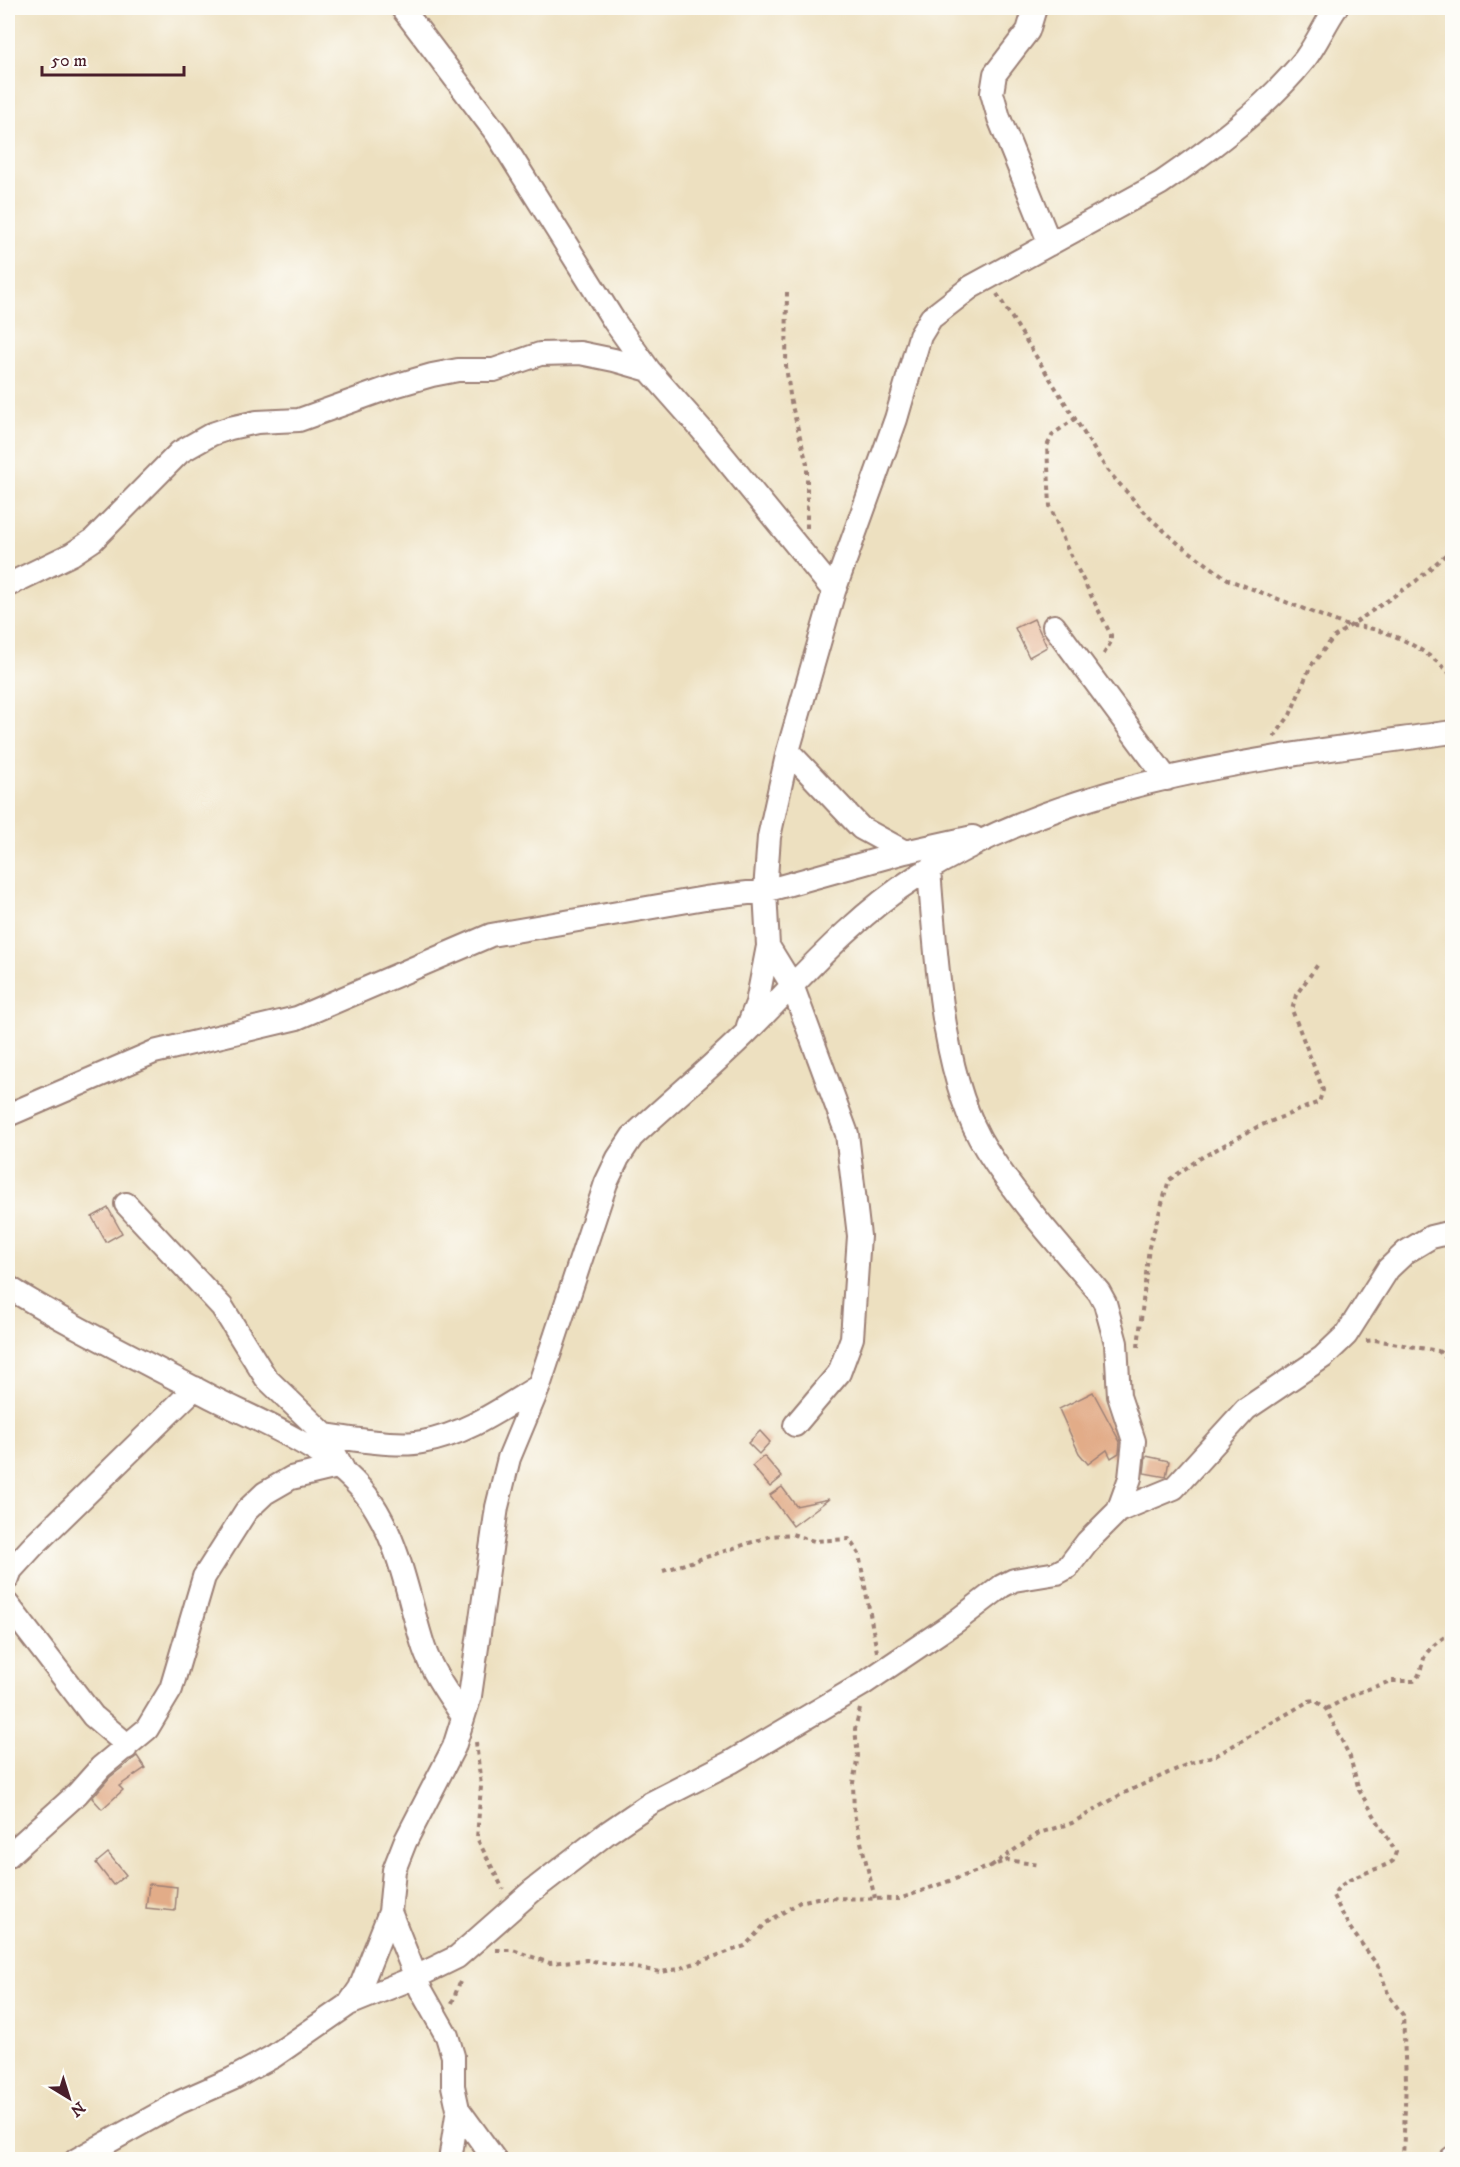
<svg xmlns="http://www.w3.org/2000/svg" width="1460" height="2167" font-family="'IM FELL DW Pica',serif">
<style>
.building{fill:#e2ac88}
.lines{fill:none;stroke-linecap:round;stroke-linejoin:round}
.street-casing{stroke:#9c8076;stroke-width:26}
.path{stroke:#9c8076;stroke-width:4;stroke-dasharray:4.5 4.5;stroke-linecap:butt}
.street{stroke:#fff;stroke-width:22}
</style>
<rect width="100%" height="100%" fill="#fdfcf7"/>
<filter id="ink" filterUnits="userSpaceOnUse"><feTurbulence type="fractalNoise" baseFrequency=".0167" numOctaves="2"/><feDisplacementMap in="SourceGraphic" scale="12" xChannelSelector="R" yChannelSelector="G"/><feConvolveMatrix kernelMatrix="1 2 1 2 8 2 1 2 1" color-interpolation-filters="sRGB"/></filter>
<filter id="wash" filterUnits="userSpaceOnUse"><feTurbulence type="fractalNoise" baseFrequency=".008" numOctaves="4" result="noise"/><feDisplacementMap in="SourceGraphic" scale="24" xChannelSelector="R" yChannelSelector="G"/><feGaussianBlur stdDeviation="1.35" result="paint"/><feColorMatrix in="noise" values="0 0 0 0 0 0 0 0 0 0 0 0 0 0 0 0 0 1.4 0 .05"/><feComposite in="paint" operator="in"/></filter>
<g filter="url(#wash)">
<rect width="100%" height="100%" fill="#ede0c0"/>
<g id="blocks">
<path class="building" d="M 1034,619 L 1047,647 L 1029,657 L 1015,628 Z
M 108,1208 L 122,1233 L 106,1242 L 92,1217 Z
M 1093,1392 L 1120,1442 L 1119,1453 L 1111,1458 L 1107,1450 L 1088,1464 L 1079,1453 L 1059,1409 Z
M 760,1431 L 770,1442 L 759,1454 L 748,1443 Z
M 764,1456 L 782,1477 L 770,1487 L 752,1466 Z
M 1146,1456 L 1169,1461 L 1166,1477 L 1144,1473 Z
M 782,1487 L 796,1506 L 829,1499 L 793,1526 L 770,1495 Z
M 137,1756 L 145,1768 L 119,1786 L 123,1790 L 102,1809 L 92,1798 L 110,1777 Z
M 108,1853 L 126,1875 L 113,1885 L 96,1863 Z
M 149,1884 L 177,1887 L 175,1911 L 146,1908 Z"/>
</g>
</g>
<g filter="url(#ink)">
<use href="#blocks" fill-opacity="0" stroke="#9c8076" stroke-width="1.5"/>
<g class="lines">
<g class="street-casing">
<path id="street" d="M 402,8 L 497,134 L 614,321 L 649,370 L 702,430 L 834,591
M 1035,8 L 1028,31 L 995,74 L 992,93 L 999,118 L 1050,244
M 8,585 L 72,554 L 93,540 L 180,452 L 212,434 L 230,428 L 257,422 L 299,420 L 394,386 L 432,375 L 458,370 L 494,370 L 540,354 L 580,353 L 614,360 L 649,370
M 1054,626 L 1167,779
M 788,751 L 861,828 L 905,852
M 929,870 C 936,953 941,1078 986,1149 C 1018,1200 1060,1246 1099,1292 L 1105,1303 L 1116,1343 L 1119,1396 L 1134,1441 L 1130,1478 L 1118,1511
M 768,946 L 792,985 L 847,1134 L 859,1236 L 852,1338 L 839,1373 L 795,1425
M 748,1026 L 757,1003 L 768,946 L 765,891 L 769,837 L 788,751 L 834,591 L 896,419 L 920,336 L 931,318 L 971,287 L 1161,183 C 1212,148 1266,108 1305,59 C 1317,43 1325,24 1336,8
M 8,1115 L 154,1052 L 297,1018 L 491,935 L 705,898 L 765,891 L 905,852 L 973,837
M 126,1204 L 222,1307 L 266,1378 L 325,1435 L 343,1469
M 8,1287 C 73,1328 143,1361 211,1397 C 268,1426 344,1453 377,1511 C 402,1553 409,1602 424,1648 C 432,1672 448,1694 462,1715
M 325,1435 C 350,1439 398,1447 422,1442 C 467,1434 501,1409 539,1386
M 8,1578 L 11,1570 L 34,1545 L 195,1388
M 8,1605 L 93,1716 L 119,1738 L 126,1748
M 8,1856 L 77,1794 L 101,1767 L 147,1729 L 171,1689 L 204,1577 L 246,1511 L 265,1493 L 291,1478 L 337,1467
M 390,1912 L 421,1990 L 447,2036 L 453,2056 L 453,2086 L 458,2109 L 495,2160
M 349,2004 L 416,1977 L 457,1957 L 532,1891 L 607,1833 L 651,1803 L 731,1762 L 863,1684 L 955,1622 L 1002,1586 L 1014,1580 L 1057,1573 L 1068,1567 L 1087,1542 L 1118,1511 L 1174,1488 L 1246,1409 L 1323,1357 L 1346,1335 L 1388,1269 L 1406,1252 L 1431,1237 L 1452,1232
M 76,2160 L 180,2102 L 232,2079 L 274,2056 L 349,2004 L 360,1988 L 390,1912 L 394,1870 L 405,1842 L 454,1747 L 470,1696 L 497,1507 L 509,1458 L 539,1386 L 606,1183 L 618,1158 L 632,1137 C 670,1101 711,1068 748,1031 C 800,979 853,917 916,877 C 1075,776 1269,758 1452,732
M 450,2160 L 458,2109
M 1450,2160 L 1452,2158"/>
</g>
<path class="path" d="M 787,292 L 786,366 L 791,402 L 807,464 L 807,528
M 997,294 L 1107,470 L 1150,518 L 1179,544 L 1229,580 L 1348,626 C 1386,626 1427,649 1452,676
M 1076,418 L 1053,434 L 1047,446 L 1050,506 L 1066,546 L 1111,635 L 1111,642 L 1102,657
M 1274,737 L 1290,715 L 1310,667 L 1334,637 L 1416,581 L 1452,549
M 1366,1341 L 1375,1340 L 1438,1351 C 1455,1361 1445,1379 1452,1394
M 1138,1347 L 1149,1247 L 1169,1180 L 1199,1159 L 1257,1127 L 1319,1102 L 1323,1090 L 1292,1010 L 1296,995 L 1319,963
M 663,1571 L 771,1536 L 792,1534 L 814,1541 L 849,1539 L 859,1554 L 877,1652
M 860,1709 L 855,1729 L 858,1756 L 853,1783 L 854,1814 L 875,1898
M 1326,1709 L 1357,1693 L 1391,1681 L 1414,1681 C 1422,1674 1421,1663 1426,1654 C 1432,1645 1443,1638 1452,1632
M 476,1742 L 481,1786 L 477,1838 L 503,1889
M 991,1866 L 1039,1833 L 1072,1823 L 1122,1794 L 1190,1763 L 1217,1755 L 1309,1701 L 1315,1700 L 1326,1709 L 1350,1757 L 1359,1790 L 1396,1852 L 1393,1861 C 1376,1872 1342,1876 1333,1896 L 1350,1928 L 1378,1966 L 1389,1996 L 1403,2015 L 1406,2079 L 1403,2160
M 496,1950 L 513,1950 L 550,1963 L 586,1960 L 661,1972 L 678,1969 L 745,1946 L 766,1923 L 800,1902 L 817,1898 L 899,1899 L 1008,1860 L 1039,1865
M 452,2003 L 461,1979"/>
<use href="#street" class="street"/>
</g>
</g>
<rect width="1460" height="2167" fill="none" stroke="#fdfcf7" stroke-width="30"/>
<g transform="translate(69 2098) rotate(142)" stroke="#fdfcf7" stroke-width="4.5" paint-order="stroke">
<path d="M0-4.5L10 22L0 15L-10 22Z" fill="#4a1f2b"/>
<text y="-9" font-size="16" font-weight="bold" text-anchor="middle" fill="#4a1f2b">N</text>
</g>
<path d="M42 66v9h142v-9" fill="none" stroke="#4a1f2b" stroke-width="3"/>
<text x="51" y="66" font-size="18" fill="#4a1f2b" stroke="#fdfcf7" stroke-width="4.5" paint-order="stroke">50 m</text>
</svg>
